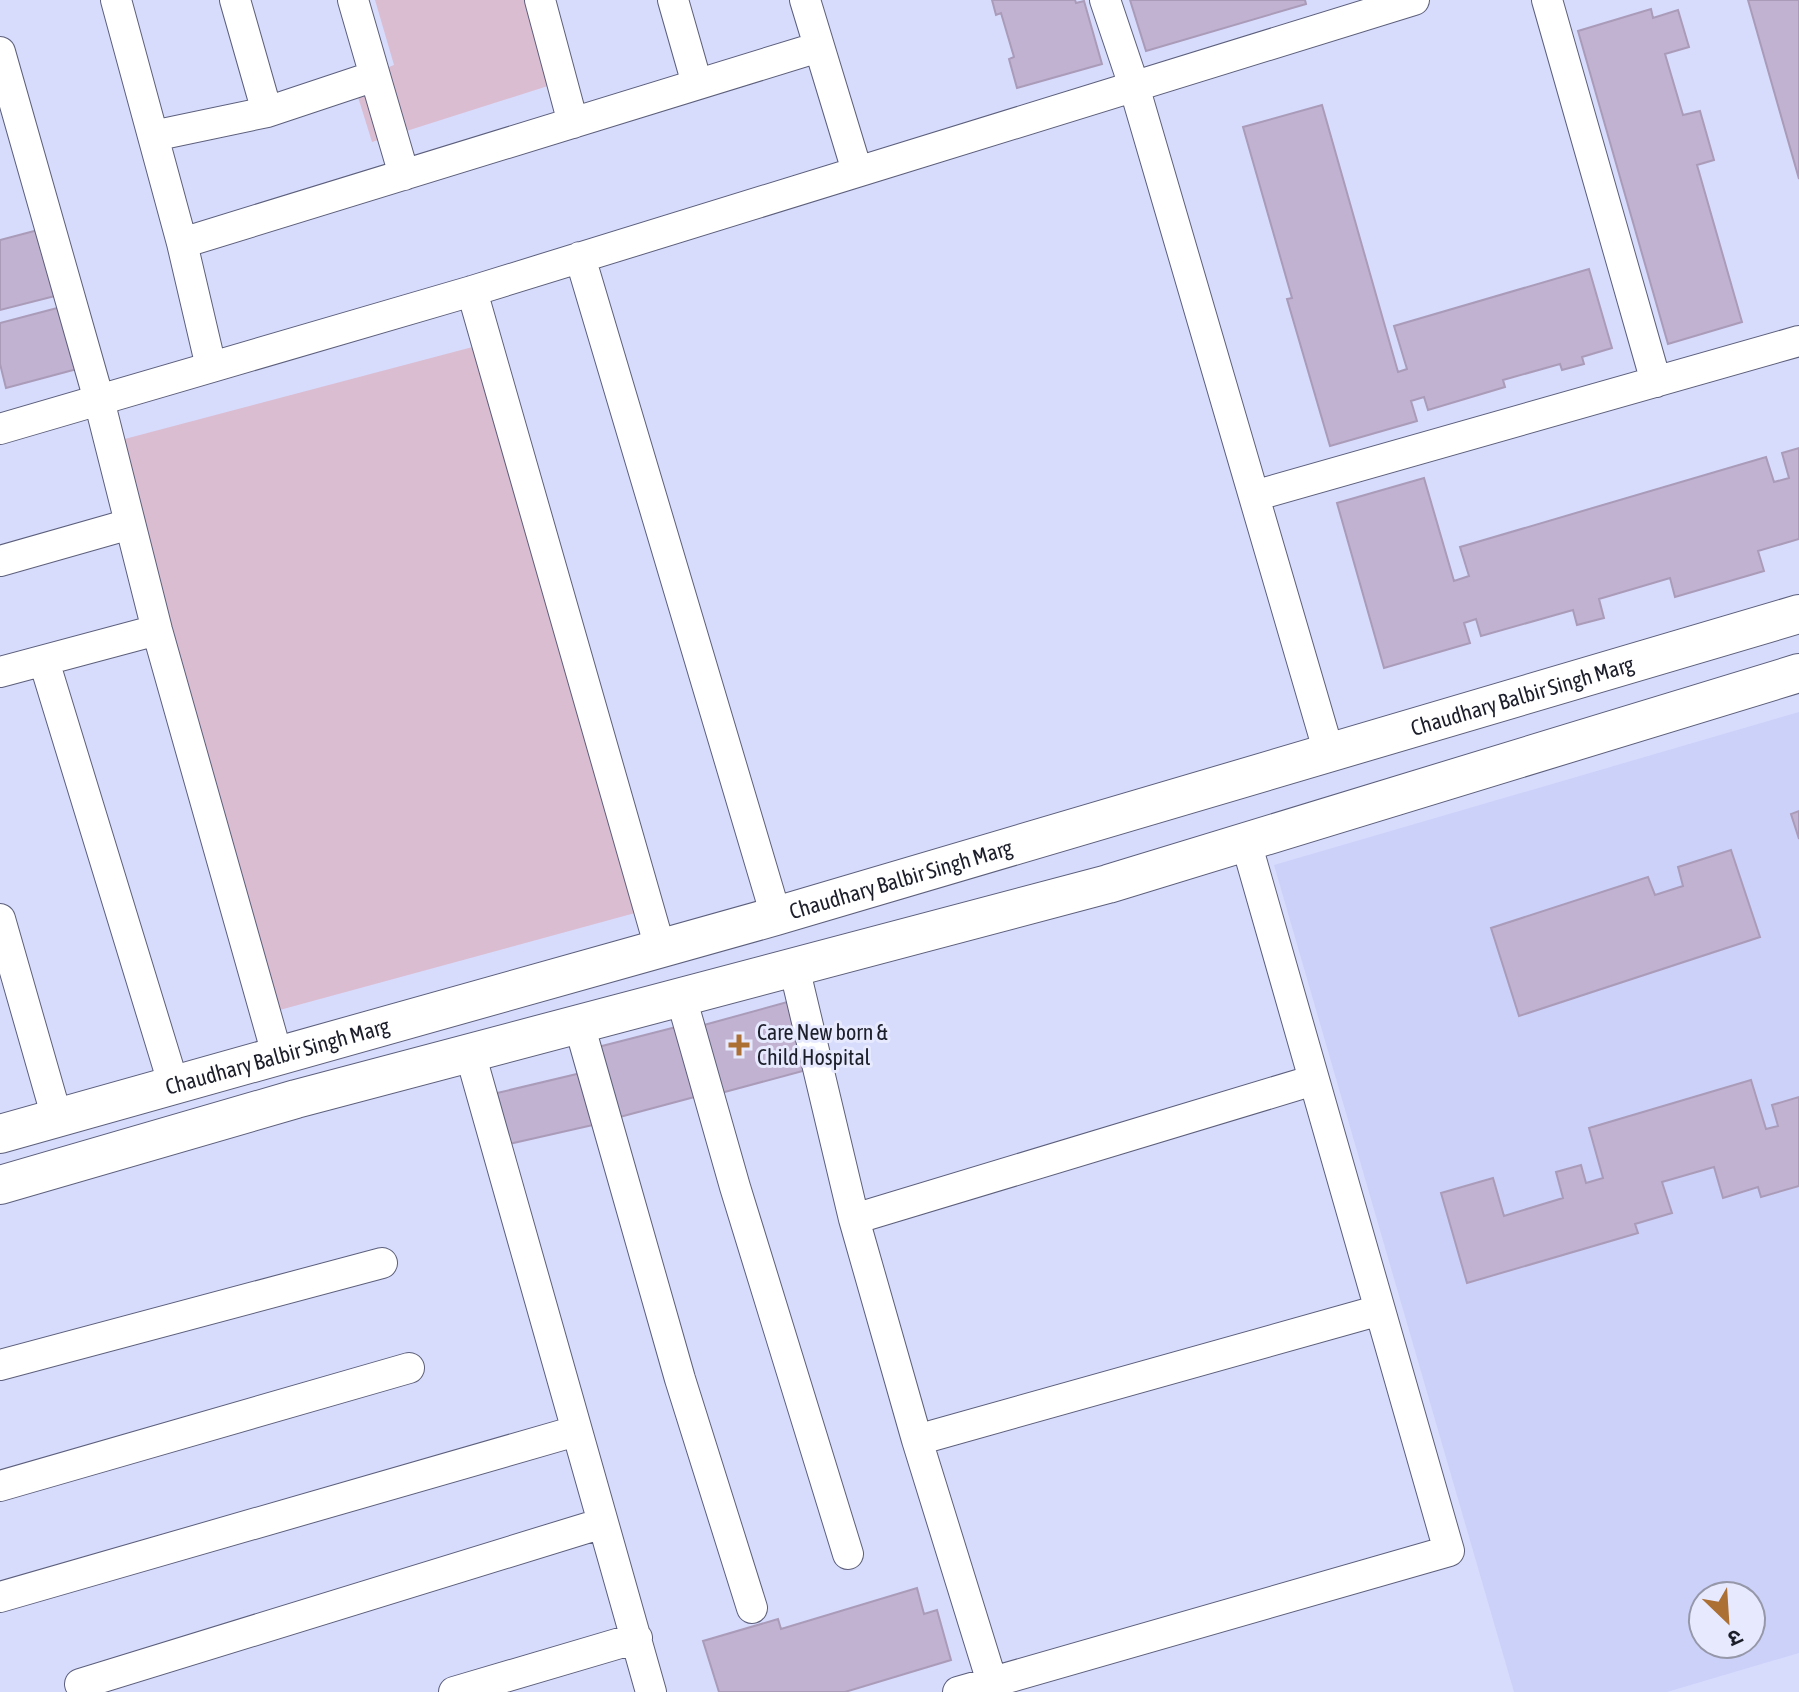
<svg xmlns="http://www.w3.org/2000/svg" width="1799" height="1692" font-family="'Asap Condensed','Noto Sans Devanagari',sans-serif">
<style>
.built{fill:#ccd1f9;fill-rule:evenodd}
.green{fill:#dbbdd2}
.building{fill:#c1b2d1;stroke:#aa9bb9;stroke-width:2}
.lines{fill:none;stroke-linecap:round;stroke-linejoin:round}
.minor-casing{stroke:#5c5f7b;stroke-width:32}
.tertiary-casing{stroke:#5c5f7b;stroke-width:40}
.minor{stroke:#fff;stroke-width:30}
.tertiary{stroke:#fff;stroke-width:38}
.poi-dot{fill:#ac6f34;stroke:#e7eafe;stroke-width:3}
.labels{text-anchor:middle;stroke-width:6;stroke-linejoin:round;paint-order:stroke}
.street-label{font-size:22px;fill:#1c1e2a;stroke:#e7eafe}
.poi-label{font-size:22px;fill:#1c1e2a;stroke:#e7eafe;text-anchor:start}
</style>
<rect width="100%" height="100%" fill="#d7dcfd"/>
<path class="built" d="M 1799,712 L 1799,1653 L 1667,1692 L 1514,1692 L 1274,865 ZM 1703,1596 L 1751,1596 L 1751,1644 L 1703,1644 Z"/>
<path class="green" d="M 375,0 L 527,0 L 551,85 L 372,142 L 353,81 L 394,65 Z
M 499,340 L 657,907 L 276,1011 L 117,441 Z"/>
<path class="building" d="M 992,0 L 1075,0 L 1076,3 L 1084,1 L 1102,64 L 1017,88 L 1009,59 L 1014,57 L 1001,13 L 996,15 Z
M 1130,0 L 1305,0 L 1306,4 L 1146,51 Z
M 1748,0 L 1799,0 L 1799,179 Z
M 1651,9 L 1653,18 L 1678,10 L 1689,47 L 1665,54 L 1683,115 L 1700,111 L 1714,160 L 1697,165 L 1742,322 L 1668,344 L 1578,31 Z
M 1322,105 L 1398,372 L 1407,369 L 1394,326 L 1589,269 L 1612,348 L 1582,357 L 1584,364 L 1562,370 L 1560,364 L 1503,380 L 1505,387 L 1428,410 L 1424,397 L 1411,401 L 1417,421 L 1330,446 L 1287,299 L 1292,298 L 1243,127 Z
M 38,230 L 55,296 L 0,310 L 0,240 Z
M 61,307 L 77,369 L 6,388 L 0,364 L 0,323 Z
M 1799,448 L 1799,539 L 1758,551 L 1764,571 L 1675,597 L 1670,578 L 1599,599 L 1604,618 L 1577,625 L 1573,610 L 1481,636 L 1476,619 L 1464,623 L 1470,643 L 1384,668 L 1337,503 L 1424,478 L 1454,581 L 1469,576 L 1460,547 L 1766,457 L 1774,482 L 1789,478 L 1782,453 Z
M 1799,811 L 1799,839 L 1791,814 Z
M 1731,850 L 1760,937 L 1519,1016 L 1491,928 L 1648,877 L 1655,895 L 1683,886 L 1678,867 Z
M 791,1001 L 810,1069 L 721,1093 L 704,1025 Z
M 684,1025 L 702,1095 L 616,1118 L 598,1047 Z
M 581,1073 L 593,1125 L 509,1144 L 497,1093 Z
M 1751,1080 L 1766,1129 L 1778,1126 L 1772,1105 L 1799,1097 L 1799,1186 L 1761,1197 L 1758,1187 L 1723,1198 L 1714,1167 L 1662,1182 L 1672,1213 L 1635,1224 L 1638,1233 L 1467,1283 L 1441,1193 L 1493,1178 L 1504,1216 L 1563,1198 L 1556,1172 L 1581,1165 L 1586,1183 L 1603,1178 L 1589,1128 Z
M 917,1588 L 924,1614 L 937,1610 L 951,1660 L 845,1692 L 719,1692 L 703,1641 L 778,1619 L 781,1629 Z"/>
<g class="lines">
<g class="minor-casing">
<path id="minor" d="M 116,0 L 182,243 L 211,367
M 235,0 L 267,112
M 540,0 L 573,123
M 673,0 L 697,84
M 805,0 L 857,171
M 1105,0 L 1134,86 L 1329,753
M 1547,0 L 1656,382
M 0,52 L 99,400 L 157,630 L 278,1058
M 375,76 L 404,175
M 153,136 L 267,112 L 375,76 L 353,0
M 182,243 L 819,47
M 580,257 L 776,916
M 472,291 L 660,948
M 0,429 L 472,291 L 1414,0
M 1254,496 L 1799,341
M 0,561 L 130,524
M 44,661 L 174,1086
M 0,672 L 157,630
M 0,919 L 57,1118
M 794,967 L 854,1219 L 917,1440 L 992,1682
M 681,997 L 735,1187 L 848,1554
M 579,1024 L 680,1379 L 752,1608
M 470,1053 L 651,1692
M 854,1219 L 1314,1080
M 0,1365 L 382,1263
M 917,1440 L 1380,1310
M 0,1486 L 409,1368
M 0,1597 L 576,1431
M 80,1684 L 603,1523
M 454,1692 L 637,1638
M 958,1692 L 1449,1551 L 1246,842"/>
</g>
<g class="tertiary-casing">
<g id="tertiary">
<path id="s1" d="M 0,1134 L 776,916 L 1799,614"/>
<path d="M 0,1185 L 296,1099 L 1108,884 L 1799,673"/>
</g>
</g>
<use href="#minor" class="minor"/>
<use href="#tertiary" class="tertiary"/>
</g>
<path class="poi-dot" d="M735 1033h8v8h8v8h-8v8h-8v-8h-8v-8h8z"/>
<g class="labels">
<g class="street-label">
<text dy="8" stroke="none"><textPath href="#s1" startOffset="1584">Chaudhary Balbir Singh Marg</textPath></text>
<text dy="8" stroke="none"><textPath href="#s1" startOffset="936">Chaudhary Balbir Singh Marg</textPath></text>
<text dy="8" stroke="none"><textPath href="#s1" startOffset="288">Chaudhary Balbir Singh Marg</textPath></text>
</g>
<g class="poi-label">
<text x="757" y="1040">Care New born &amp;<tspan x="757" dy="25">Child Hospital</tspan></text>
</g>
</g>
<g transform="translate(1727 1620) rotate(155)"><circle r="38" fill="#e7eafe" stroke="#9698a9" stroke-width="2"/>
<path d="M0-6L14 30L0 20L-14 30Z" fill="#ac6f34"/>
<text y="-12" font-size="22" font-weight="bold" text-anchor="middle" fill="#1c1e2a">उ</text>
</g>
</svg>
